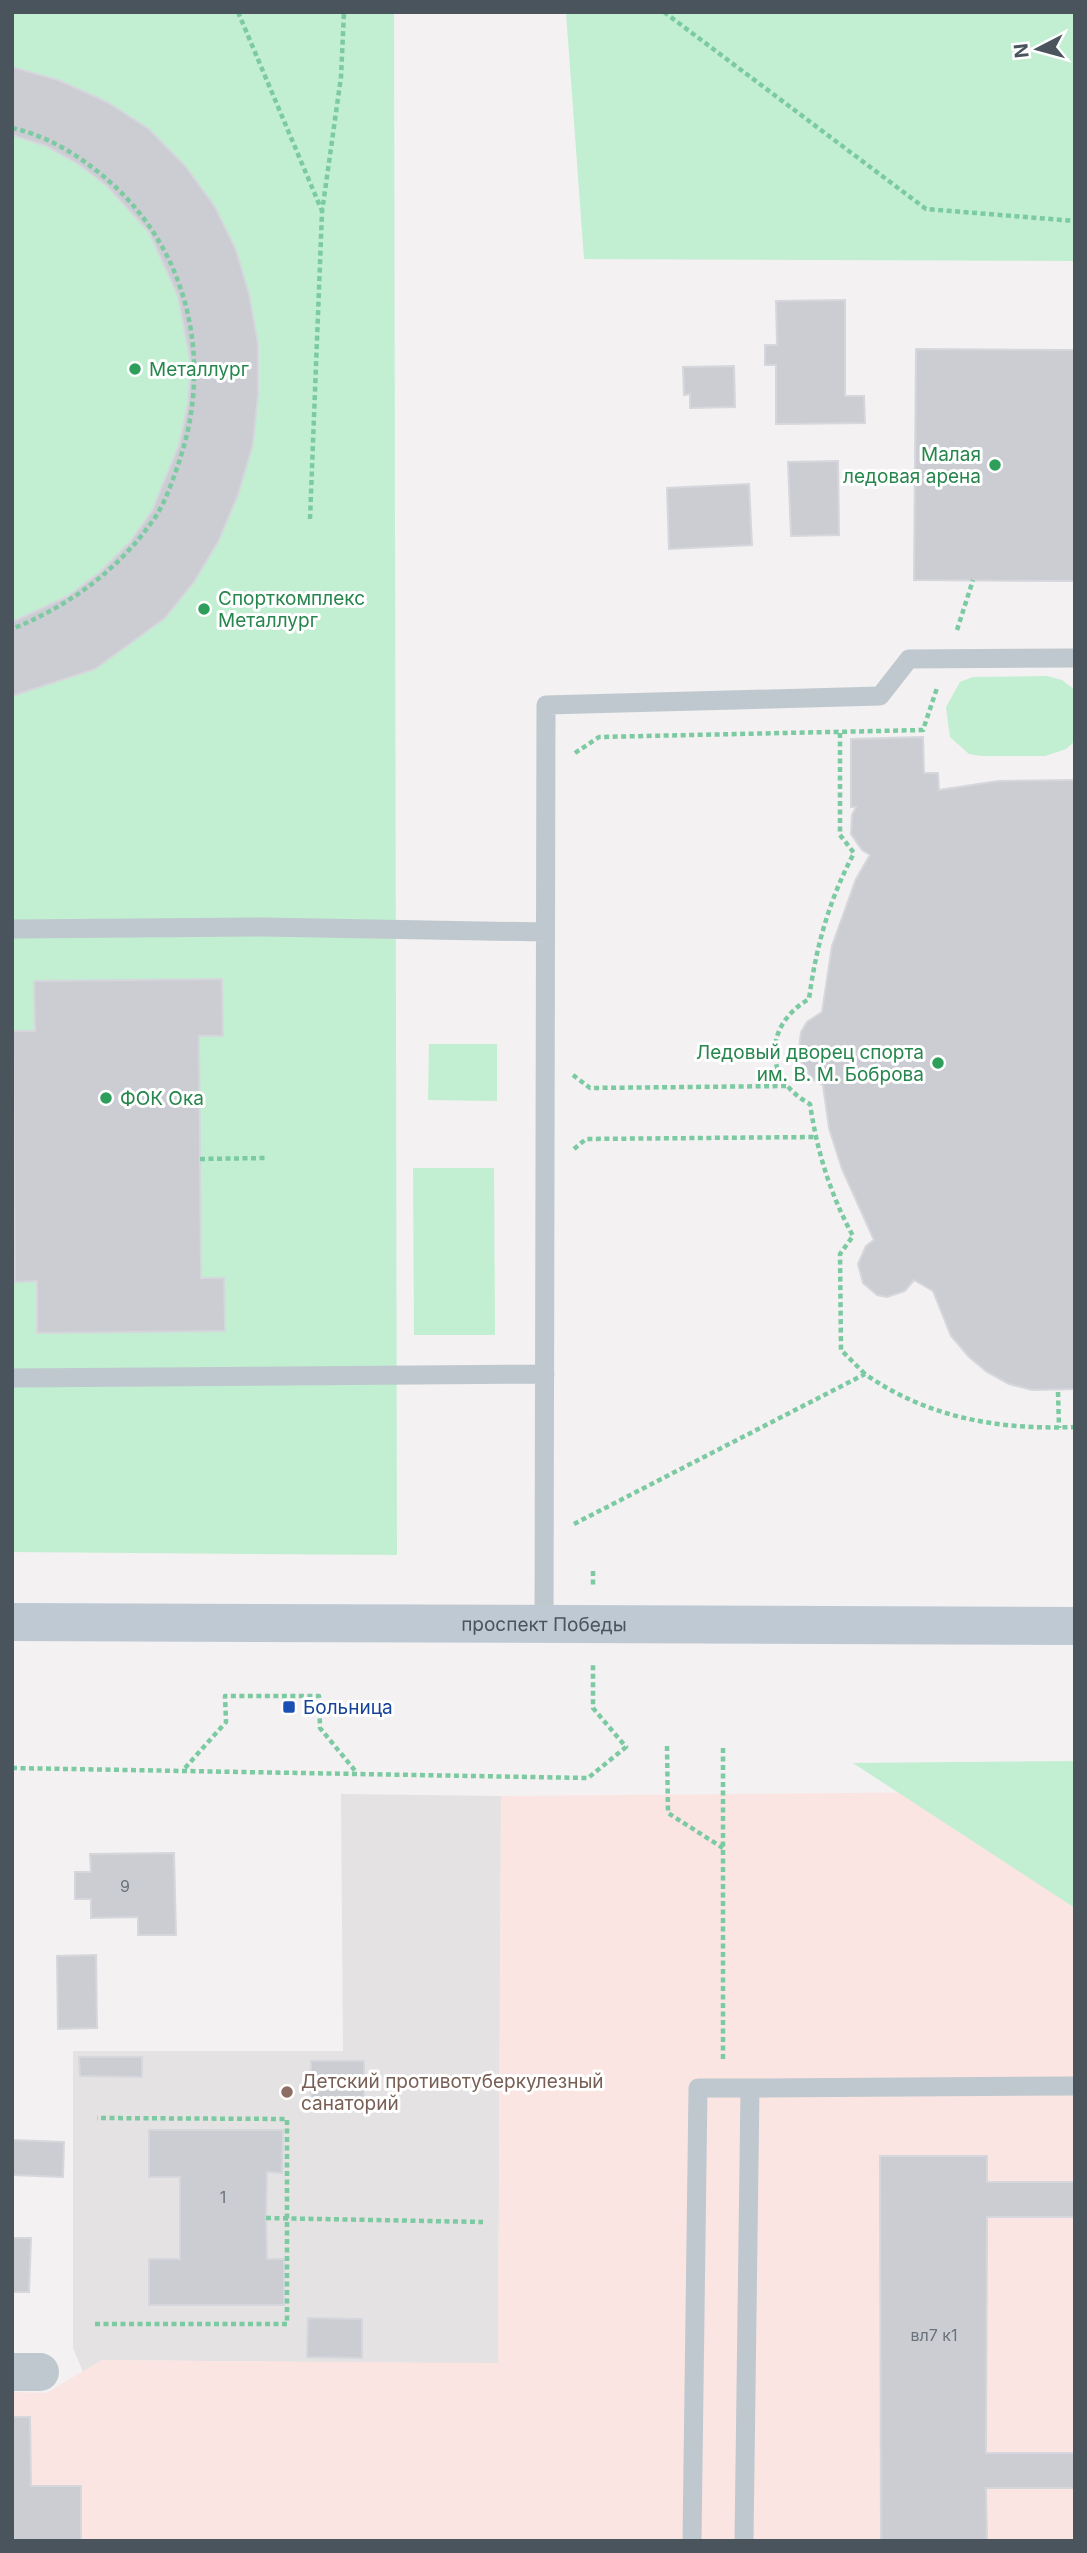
<svg xmlns="http://www.w3.org/2000/svg" width="1087" height="2553" font-family="Inter,sans-serif">
<style>
.education{fill:#e4e2e2}
.medical{fill:#fae5e3}
.green{fill:#c2eed2}
.building{fill:#cbcdd3;stroke:#d5d7dc;stroke-width:2}
.lines{fill:none;stroke-linecap:round;stroke-linejoin:round}
.path{stroke:#7bcaa2;stroke-width:4.5;stroke-dasharray:5 3.5;stroke-linecap:butt}
.lane{stroke:#bfc8ce;stroke-width:19}
.street{stroke:#bfc8ce;stroke-width:38}
.secondary{stroke:#bfc9d3;stroke-width:38}
.leisure-dot{fill:#2e9e5b;stroke:#fff;stroke-width:2.5}
.transit-dot{fill:#1a4fb4;stroke:#fff;stroke-width:2.5}
.education-dot{fill:#8d6e63;stroke:#fff;stroke-width:2.5}
.labels{text-anchor:middle;stroke-width:6;stroke-linejoin:round;paint-order:stroke}
.number-label{font-size:16px;fill:#6a727a}
.leisure-label{font-size:19px;fill:#27864d;stroke:#fff;text-anchor:start}
.street-label{font-size:19px;fill:#49545d;stroke:#fff}
.transit-label{font-size:19px;fill:#164399;stroke:#fff;text-anchor:start}
.education-label{font-size:19px;fill:#785e54;stroke:#fff;text-anchor:start}
</style>
<rect width="100%" height="100%" fill="#f3f1f1"/>
<path class="education" d="M 341,1794 L 501,1796 L 498,2364 L 102,2360 L 83,2372 L 73,2348 L 73,2051 L 343,2051 Z"/>
<path class="medical" d="M 1075,1791 L 1075,2541 L 12,2541 L 12,2392 L 46,2393 L 102,2360 L 498,2363 L 501,1796 Z"/>
<path class="green" d="M 12,12 L 394,12 L 397,1555 L 12,1552 Z
M 566,12 L 1075,12 L 1075,261 L 584,259 Z
M 1047,676 L 1062,680 L 1075,690 L 1075,741 L 1066,749 L 1045,756 L 981,756 L 969,754 L 950,737 L 946,707 L 960,682 L 973,677 Z
M 429,1044 L 497,1044 L 497,1101 L 428,1100 Z
M 413,1168 L 494,1168 L 495,1335 L 414,1335 Z
M 1075,1761 L 1075,1908 L 853,1763 Z"/>
<path class="building" d="M 12,67 L 58,80 L 107,102 L 149,129 L 186,167 L 215,207 L 236,250 L 249,294 L 258,344 L 258,394 L 253,444 L 238,495 L 219,540 L 194,582 L 165,618 L 95,669 L 12,696 L 12,622 L 68,596 L 100,572 L 130,542 L 152,511 L 179,445 L 188,404 L 191,364 L 178,296 L 149,232 L 107,186 L 78,164 L 46,146 L 12,135 Z
M 845,300 L 845,396 L 864,396 L 865,423 L 776,424 L 776,365 L 765,365 L 765,345 L 777,345 L 776,301 Z
M 916,349 L 1075,350 L 1075,581 L 914,580 Z
M 734,366 L 735,407 L 690,408 L 690,394 L 684,395 L 683,367 Z
M 838,461 L 839,535 L 791,536 L 788,462 Z
M 749,484 L 752,545 L 669,549 L 667,488 Z
M 923,737 L 924,773 L 938,773 L 939,790 L 998,781 L 1075,780 L 1075,1389 L 1032,1390 L 1009,1384 L 987,1372 L 969,1357 L 951,1336 L 933,1291 L 914,1280 L 905,1291 L 887,1297 L 877,1295 L 863,1283 L 858,1264 L 866,1246 L 874,1240 L 842,1169 L 829,1128 L 823,1085 L 812,1079 L 798,1057 L 801,1032 L 807,1022 L 822,1012 L 832,946 L 856,879 L 870,855 L 862,850 L 851,834 L 852,815 L 856,807 L 851,807 L 851,739 Z
M 222,979 L 223,1036 L 199,1036 L 201,1278 L 224,1278 L 225,1331 L 37,1333 L 37,1281 L 15,1282 L 13,1031 L 35,1031 L 34,981 Z
M 174,1853 L 176,1935 L 138,1935 L 138,1917 L 91,1918 L 91,1899 L 75,1899 L 75,1872 L 91,1872 L 90,1854 Z
M 96,1955 L 97,2028 L 58,2029 L 57,1956 Z
M 79,2057 L 142,2057 L 142,2077 L 80,2076 Z
M 311,2061 L 364,2061 L 364,2103 L 311,2102 Z
M 149,2130 L 283,2130 L 282,2173 L 267,2172 L 266,2218 L 267,2259 L 284,2259 L 284,2305 L 149,2305 L 149,2259 L 180,2259 L 180,2177 L 149,2177 Z
M 12,2140 L 64,2142 L 63,2177 L 12,2175 Z
M 880,2156 L 987,2156 L 987,2182 L 1075,2182 L 1075,2217 L 987,2217 L 986,2453 L 1075,2453 L 1075,2488 L 986,2488 L 987,2541 L 881,2541 Z
M 12,2238 L 31,2238 L 29,2292 L 12,2292 Z
M 308,2318 L 362,2319 L 362,2358 L 307,2357 Z
M 12,2417 L 30,2417 L 31,2486 L 81,2486 L 81,2541 L 12,2541 Z"/>
<g class="lines">
<path class="path" d="M 238,12 L 322,211
M 664,12 L 926,209 L 1075,221
M 12,128 C 41,134 70,150 93,168 C 185,237 216,354 179,462 C 173,480 166,500 156,516 C 120,569 71,605 12,629
M 310,519 L 322,212 L 341,77 L 344,12
M 957,630 L 973,580
M 840,733 L 840,835 L 854,853 C 829,900 816,947 809,999 C 764,1025 762,1078 810,1104 C 817,1151 830,1194 853,1236 L 840,1254 L 841,1350 L 865,1374
M 575,753 L 599,737 L 923,730 L 937,688
M 573,1075 L 590,1088 L 786,1086
M 574,1149 L 586,1139 L 815,1137
M 200,1159 L 266,1158
M 1058,1392 L 1059,1428
M 574,1524 L 865,1374 C 928,1418 999,1430 1075,1427
M 593,1571 L 593,1588
M 667,1746 L 668,1813 L 723,1848
M 12,1768 L 588,1778 L 626,1747 L 593,1708 L 593,1663
M 185,1768 L 226,1722 L 225,1696 L 319,1696 L 320,1728 L 357,1773
M 723,2059 L 723,1745
M 266,2218 L 483,2222
M 95,2324 L 287,2324 L 287,2119 L 97,2118"/>
<path class="lane" d="M 12,929 L 264,927 L 545,932
M 12,1378 L 545,1374
M 544,1625 L 546,705 L 880,696 L 909,659 L 1075,658
M 750,2088 L 1075,2086
M 692,2541 L 698,2088 L 750,2088 L 744,2541"/>
<path class="street" d="M 12,2372 L 40,2372"/>
<path class="secondary" id="s1" d="M 12,1622 L 1075,1626"/>
</g>
<g class="leisure-dot">
<circle cx="135" cy="369" r="7"/>
<circle cx="995" cy="465" r="7"/>
<circle cx="204" cy="609" r="7"/>
<circle cx="938" cy="1063" r="7"/>
<circle cx="106" cy="1098" r="7"/>
</g>
<rect class="transit-dot" x="282" y="1700" width="14" height="14" rx="3.5"/>
<circle class="education-dot" cx="287" cy="2092" r="7"/>
<g class="labels">
<g class="number-label">
<text x="125" y="1892">9</text>
<text x="223" y="2203">1</text>
<text x="934" y="2341">вл7 к1</text>
</g>
<g class="leisure-label">
<text x="149" y="376">Металлург</text>
<text x="981" y="461" text-anchor="end">Малая<tspan x="981" dy="22">ледовая арена</tspan></text>
<text x="218" y="605">Спорткомплекс<tspan x="218" dy="22">Металлург</tspan></text>
<text x="924" y="1059" text-anchor="end">Ледовый дворец спорта<tspan x="924" dy="22">им. В. М. Боброва</tspan></text>
<text x="120" y="1105">ФОК Ока</text>
</g>
<g class="street-label">
<text dy="7" stroke="none"><textPath href="#s1" startOffset="532">проспект Победы</textPath></text>
</g>
<g class="transit-label">
<text x="303" y="1714">Больница</text>
</g>
<g class="education-label">
<text x="301" y="2088">Детский противотуберкулезный<tspan x="301" dy="22">санаторий</tspan></text>
</g>
</g>
<rect width="1087" height="2553" fill="none" stroke="#49545d" stroke-width="28"/>
<g transform="translate(1038 49) rotate(264)" stroke="#ffffff" stroke-width="5" paint-order="stroke">
<path d="M0-5L12 26L0 18L-12 26Z" fill="#49545d"/>
<text y="-10" font-size="19" font-weight="bold" text-anchor="middle" fill="#49545d">N</text>
</g>
</svg>
